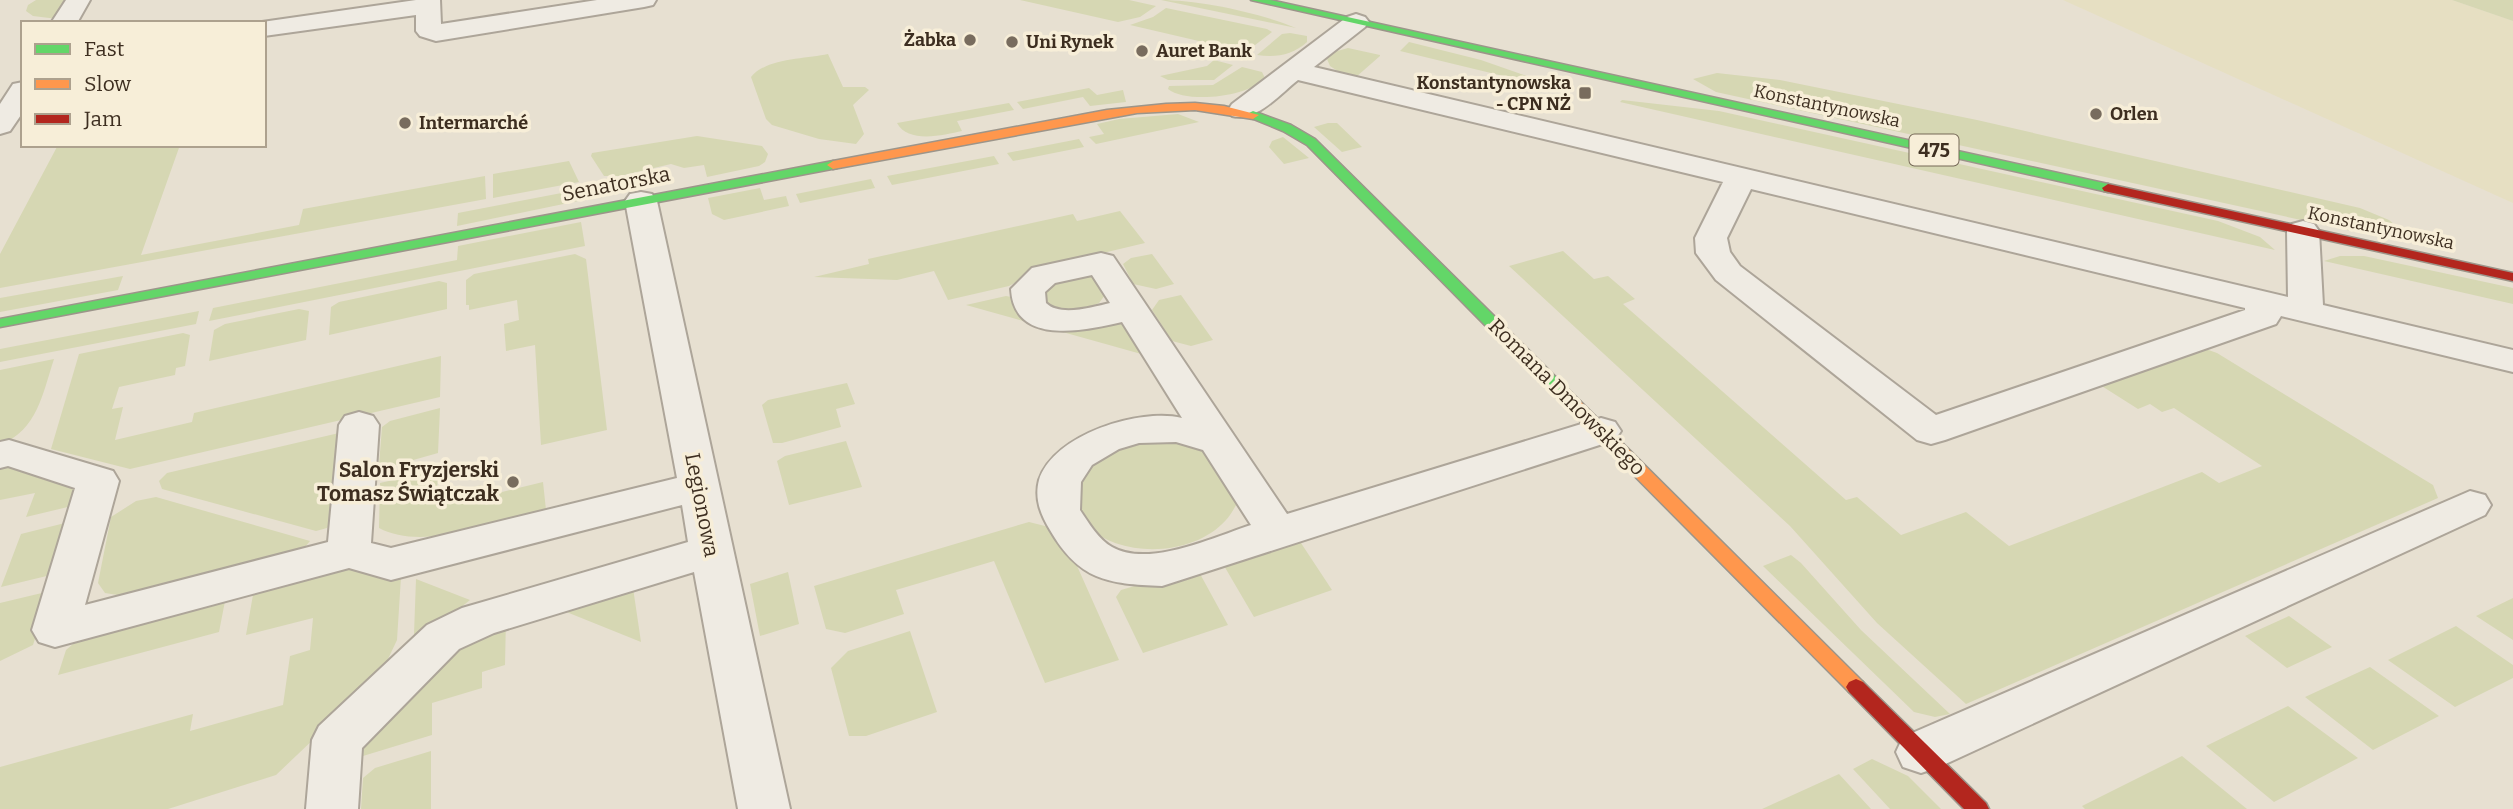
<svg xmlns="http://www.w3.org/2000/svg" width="2513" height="809" font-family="Bitter,serif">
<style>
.farmland{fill:#e6dfc2}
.green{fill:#d6d7b3}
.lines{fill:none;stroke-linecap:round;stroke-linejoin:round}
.street-casing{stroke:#ada599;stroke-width:4}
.fast-casing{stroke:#9c958a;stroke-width:3}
.slow-casing{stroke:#9c958a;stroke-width:3}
.jam-casing{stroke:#9c958a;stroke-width:3}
.street{fill:#efebe3;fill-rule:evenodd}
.fast{fill:#63d668;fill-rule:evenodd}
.slow{fill:#ff974d;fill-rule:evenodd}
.jam{fill:#b3261e;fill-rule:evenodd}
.poi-dot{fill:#786c5e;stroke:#f7eed8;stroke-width:2.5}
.labels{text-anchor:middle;stroke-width:7;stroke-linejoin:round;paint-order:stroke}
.far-poi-label{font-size:18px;font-weight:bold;fill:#3d2e20;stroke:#f7eed8;text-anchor:start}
.far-street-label{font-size:18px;fill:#3d2e20;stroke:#f7eed8}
.shield{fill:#f7eed8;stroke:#756857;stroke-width:2}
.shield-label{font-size:19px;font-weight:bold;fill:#3d2e20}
.street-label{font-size:21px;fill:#3d2e20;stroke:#f7eed8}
.poi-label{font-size:21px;font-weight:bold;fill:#3d2e20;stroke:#f7eed8;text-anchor:end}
</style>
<rect width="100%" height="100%" fill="#e7e0d1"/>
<path class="farmland" d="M 2063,0 L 2452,0 L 2513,21 L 2513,203 Z"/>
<path class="green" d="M 36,0 L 78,0 L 66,20 L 33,16 L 26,11 L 28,5 Z
M 1020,0 L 1129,0 L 1156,6 L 1140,17 L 1118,22 Z
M 1161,0 C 1199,0 1261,13 1296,28 Z
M 2453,0 L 2513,0 L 2513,21 L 2452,0 Z
M 1166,8 L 1267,29 L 1272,32 L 1246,52 L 1130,25 L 1153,17 Z
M 1290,33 L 1307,36 L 1307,42 C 1293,55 1275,58 1257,55 L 1282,34 Z
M 1409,42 L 1481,60 L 1544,82 L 1541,85 L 1400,51 Z
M 1348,48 L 1380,55 L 1380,56 L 1356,77 L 1342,74 L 1330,66 L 1327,59 L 1334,52 Z
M 828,54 L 843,87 L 865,87 L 869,90 L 853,105 L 864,134 L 856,144 L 819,139 L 772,125 L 766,119 L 751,77 C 766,58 806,59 828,54 Z
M 1214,60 L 1233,65 L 1214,80 L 1168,80 L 1160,76 L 1207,66 Z
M 1242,67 L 1262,72 L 1265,78 C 1249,97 1187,104 1168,89 L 1169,86 L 1213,85 Z
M 1717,73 L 1780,80 L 1977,120 L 2360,208 L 2389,220 L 2401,230 L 2390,237 L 2379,237 L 1716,92 L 1693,79 Z
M 1089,88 L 1097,95 L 1123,90 L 1126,102 L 1090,106 L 1083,97 L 1023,109 L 1017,102 Z
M 1622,100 L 1719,111 L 2218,221 L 2260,237 L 2275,250 L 1620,102 Z
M 1009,103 L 1014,110 L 957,121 L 962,131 C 944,135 908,144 897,123 Z
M 1178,114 L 1199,122 L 1096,144 L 1089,137 L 1104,134 L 1097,124 L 1119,119 Z
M 1328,123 L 1337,123 L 1362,147 L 1342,152 L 1314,127 Z
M 697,136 L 762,146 L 768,154 L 765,162 L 759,166 L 707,177 L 704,165 L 684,168 L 671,164 L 620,176 L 604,176 L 591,156 L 592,153 Z
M 1283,137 L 1309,158 L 1284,164 L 1269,147 L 1272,141 Z
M 1079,139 L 1084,147 L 1013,161 L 1007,153 Z
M 58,145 L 180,145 L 141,255 L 299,225 L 303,209 L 485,176 L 486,199 L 0,288 L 0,254 Z
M 994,156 L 999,164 L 892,185 L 887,176 Z
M 569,161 L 579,182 L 493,198 L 493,174 Z
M 871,179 L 875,188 L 800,203 L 796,194 Z
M 760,188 L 764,200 L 786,196 L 789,206 L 724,220 L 712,214 L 708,198 Z
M 572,191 L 576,193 L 578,201 L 457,226 L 458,213 Z
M 1120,211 L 1145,243 L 1044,267 L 1009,286 L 948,300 L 934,271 L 897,280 L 814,277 L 869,264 L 868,259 L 1073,214 L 1077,221 Z
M 581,222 L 585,246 L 209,321 L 213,308 L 457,260 L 458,246 Z
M 1563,251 L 1594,279 L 1608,276 L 1635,299 L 1623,304 L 1846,500 L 1857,497 L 1901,535 L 1966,512 L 2009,546 L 2202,472 L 2219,483 L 2262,466 L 2174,408 L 2162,412 L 2150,404 L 2138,409 L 2097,383 L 2197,346 L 2217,353 L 2433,485 L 2438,498 L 1966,704 L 1877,623 L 1790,526 L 1509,266 Z
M 575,254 L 586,259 L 607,430 L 541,445 L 535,345 L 506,351 L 504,324 L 519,320 L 517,300 L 469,310 L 469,305 L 466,305 L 466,280 L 474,274 Z
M 1152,254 L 1174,284 L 1156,289 L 1133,284 L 1123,264 L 1131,258 Z
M 2340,256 L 2364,256 L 2513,288 L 2513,304 L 2324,261 Z
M 1083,273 L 1093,275 L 1108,291 L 1099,303 C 1081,311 1060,314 1044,301 L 1045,283 Z
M 123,276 L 118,290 L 0,312 L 0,298 Z
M 439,281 L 447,283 L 447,309 L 329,335 L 331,307 L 339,302 Z
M 1181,295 L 1213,340 L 1191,346 L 1172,341 L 1152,310 L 1159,300 Z
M 1006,296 L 1016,298 L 1017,304 L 1123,320 L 1152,357 L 966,305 Z
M 299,309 L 309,311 L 306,340 L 209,361 L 214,330 L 225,324 Z
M 199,311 L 196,324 L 0,362 L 0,349 Z
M 183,333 L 190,335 L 185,366 L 176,368 L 175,375 L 119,387 L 112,409 L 123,407 L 115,440 L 192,422 L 194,413 L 441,356 L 440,397 L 130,469 L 51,449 L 79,354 Z
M 54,359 C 42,395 38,429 0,445 L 0,370 Z
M 847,383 L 855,404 L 836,409 L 841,427 L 782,443 L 773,443 L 762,405 L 768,400 Z
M 440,408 L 438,453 L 385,468 L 379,465 L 382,427 L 390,421 Z
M 339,433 L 332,521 L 327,528 L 316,531 L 162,489 L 159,481 L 167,473 Z
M 1167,436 L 1214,450 L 1238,502 C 1234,508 1231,515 1226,520 C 1193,557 1121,559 1085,525 C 1080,520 1077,513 1073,507 L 1080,472 L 1114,445 Z
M 846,441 L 862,487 L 789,505 L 777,461 L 785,456 Z
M 0,459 L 86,481 L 72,506 L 26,517 L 35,493 L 0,500 Z
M 438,470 L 437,496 L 481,485 L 482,497 L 543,482 L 546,510 C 499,521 423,552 379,528 L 380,483 Z
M 156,497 L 310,541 L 300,553 L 124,596 L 105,593 L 98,583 L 111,517 L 136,501 Z
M 69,522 L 55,574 L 1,587 L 21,534 Z
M 1029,522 L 1061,530 L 1119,660 L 1045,683 L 994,561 L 896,590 L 904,614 L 845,633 L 826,629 L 814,586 Z
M 1299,540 L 1332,590 L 1254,617 L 1223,564 Z
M 1791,555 L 1801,563 L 1861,630 L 1950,714 L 1935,717 L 1914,712 L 1763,566 Z
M 363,563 L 401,577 L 397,640 L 380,676 L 276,775 L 168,809 L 0,809 L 0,767 L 193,714 L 190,731 L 283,705 L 290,656 L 310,650 L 313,618 L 246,635 L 254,589 Z
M 1193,569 L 1199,572 L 1228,625 L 1143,653 L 1116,597 L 1121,590 Z
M 788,572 L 799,624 L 760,636 L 750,584 Z
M 416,579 L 470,600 L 424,637 L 414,634 Z
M 632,581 L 641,642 L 564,611 Z
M 46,592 L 49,595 L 33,645 L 0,661 L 0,603 Z
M 226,596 L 219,632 L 58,675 L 66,650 L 89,630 Z
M 2513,598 L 2513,640 L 2476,616 Z
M 2289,616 L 2332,647 L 2287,668 L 2245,636 Z
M 506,618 L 505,665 L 482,672 L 482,688 L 432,703 L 432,735 L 363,756 L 364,729 L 453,643 Z
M 2456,626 L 2513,665 L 2513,678 L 2455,707 L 2388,660 Z
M 910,631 L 937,712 L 866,736 L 849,736 L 831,668 L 848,651 Z
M 2370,667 L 2439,716 L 2373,750 L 2305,697 Z
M 2288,706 L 2358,758 L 2274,802 L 2206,746 Z
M 431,751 L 431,809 L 361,809 L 363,778 L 375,768 Z
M 2182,756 L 2247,809 L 2085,809 L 2082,806 Z
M 1872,759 L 1908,776 L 1941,809 L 1890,809 L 1853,769 Z
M 1839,774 L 1871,809 L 1762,809 Z"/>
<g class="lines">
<g class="street-casing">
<path id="street" d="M 66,0 L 90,0 L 77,23 L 51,23 Z
M 416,0 L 440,0 L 441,24 L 597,0 L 656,0 L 653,5 L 644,7 L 436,41 L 420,36 L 416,31 L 416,15 L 264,36 L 264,23 L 255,23 Z
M 1356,14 L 1365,17 L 1369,22 L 1365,27 L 1314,67 L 2288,297 L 2287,231 L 2292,224 L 2303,221 L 2314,224 L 2319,231 L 2323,305 L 2513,350 L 2513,372 L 2281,316 L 2276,324 L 1945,440 L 1931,444 L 1917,440 L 1716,280 L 1696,253 L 1695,238 L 1723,182 L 1298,80 C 1280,94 1257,122 1232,116 L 1228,110 L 1232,104 L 1347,17 ZM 1751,189 L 2245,308 L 2245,310 L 1936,415 L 1740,266 L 1730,252 L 1727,238 Z
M 23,82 L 23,112 L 10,131 L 0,134 L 0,104 L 13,84 Z
M 641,192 L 652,194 L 657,201 L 790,809 L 738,809 L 694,572 L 494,633 L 459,649 L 362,748 L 358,809 L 306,809 L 312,740 L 319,726 L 427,625 L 462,608 L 688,542 L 682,505 L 391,580 L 349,568 L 55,647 L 39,642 L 32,630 L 75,488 L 8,466 L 0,468 L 0,442 L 9,440 L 113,471 L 119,481 L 85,605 L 328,542 L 339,425 L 345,416 L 359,412 L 373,416 L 379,425 L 371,543 L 391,548 L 677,478 L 625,201 L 630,194 Z
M 1101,253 L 1113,256 L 1287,514 L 1601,418 L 1615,422 L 1621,431 L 1615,440 L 1162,586 C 1107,584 1079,580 1050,530 C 1041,515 1034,499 1039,480 C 1054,434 1140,408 1182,418 L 1122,322 C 1083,331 1014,346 1011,289 L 1032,268 ZM 1092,275 L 1110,303 C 1093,307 1060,317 1046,303 L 1045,292 L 1055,283 ZM 1176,442 L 1203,450 L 1251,525 C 1214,537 1149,568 1112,547 C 1099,540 1088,522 1080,510 L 1081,482 L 1092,465 L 1119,449 L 1139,443 Z
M 2470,491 L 2485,495 L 2491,505 L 2485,515 L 1939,767 L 1921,773 L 1903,767 L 1896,752 L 1903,737 Z"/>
</g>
<g class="fast-casing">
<path id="fast" d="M 1251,0 L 1270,0 L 2108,184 L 2114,188 L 2108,192 Z
M 1253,111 L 1291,125 L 1315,139 L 1580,401 L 1582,405 L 1580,409 L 1568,409 L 1307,145 L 1283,131 L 1249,117 L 1249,113 Z
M 833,161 L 837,162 L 837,168 L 0,327 L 0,319 Z"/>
</g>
<g class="slow-casing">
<path id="slow" d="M 1195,103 L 1224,106 L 1259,115 L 1253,119 L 1195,110 L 1137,113 L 833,169 L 827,165 L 833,161 L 1107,110 L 1166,104 Z
M 1574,400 L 1580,401 L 1863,682 L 1866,687 L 1863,692 L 1856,695 L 1849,692 L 1568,409 L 1566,405 Z"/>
</g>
<g class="jam-casing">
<path id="jam" d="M 2108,184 L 2513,273 L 2513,281 L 2104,191 L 2102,188 Z
M 1856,679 L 1863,682 L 1986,803 L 1989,809 L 1964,809 L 1849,692 L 1846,687 L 1849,682 Z"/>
</g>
<use href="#street" class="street"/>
<use href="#fast" class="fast"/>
<use href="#slow" class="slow"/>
<use href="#jam" class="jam"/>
</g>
<g class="poi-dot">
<circle cx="970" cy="40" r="7"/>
<circle cx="1012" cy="42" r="7"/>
<circle cx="1142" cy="51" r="7"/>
<rect x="1578" y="86" width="14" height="14" rx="3.5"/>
<circle cx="2096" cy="114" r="7"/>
<circle cx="405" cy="123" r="7"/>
<circle cx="513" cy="482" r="7"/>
</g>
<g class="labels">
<g class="far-poi-label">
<text x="956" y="46" text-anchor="end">Żabka</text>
<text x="1026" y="48">Uni Rynek</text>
<text x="1156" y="57">Auret Bank</text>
<text x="1571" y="89" text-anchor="end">Konstantynowska<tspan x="1571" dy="21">- CPN NŻ</tspan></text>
<text x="2110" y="120">Orlen</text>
<text x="419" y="129">Intermarché</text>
</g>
<g class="far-street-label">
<text transform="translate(1827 106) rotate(12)" y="6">Konstantynowska</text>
<text transform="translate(2381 228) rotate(12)" y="6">Konstantynowska</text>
</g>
<rect class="shield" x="1909.5" y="134.5" width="49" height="31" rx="5"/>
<g class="shield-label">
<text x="1934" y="157">475</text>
</g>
<g class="street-label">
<text transform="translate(616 184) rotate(-11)" y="7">Senatorska</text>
<text transform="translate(1567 397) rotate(45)" y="7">Romana Dmowskiego</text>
<text transform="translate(702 505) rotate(79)" y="7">Legionowa</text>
</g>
<g class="poi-label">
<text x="499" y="477">Salon Fryzjerski<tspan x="499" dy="24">Tomasz Świątczak</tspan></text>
</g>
</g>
<rect x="21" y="21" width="245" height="126" fill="#f7eed8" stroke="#ada18e" stroke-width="2"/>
<rect x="35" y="44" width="35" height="10" fill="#63d668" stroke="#ada18e" stroke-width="2"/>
<text x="84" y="56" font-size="21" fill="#3d2e20">Fast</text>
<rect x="35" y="79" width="35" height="10" fill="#ff974d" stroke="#ada18e" stroke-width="2"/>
<text x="84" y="91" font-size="21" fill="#3d2e20">Slow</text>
<rect x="35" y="114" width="35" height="10" fill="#b3261e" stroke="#ada18e" stroke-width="2"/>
<text x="84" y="126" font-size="21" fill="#3d2e20">Jam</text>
</svg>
